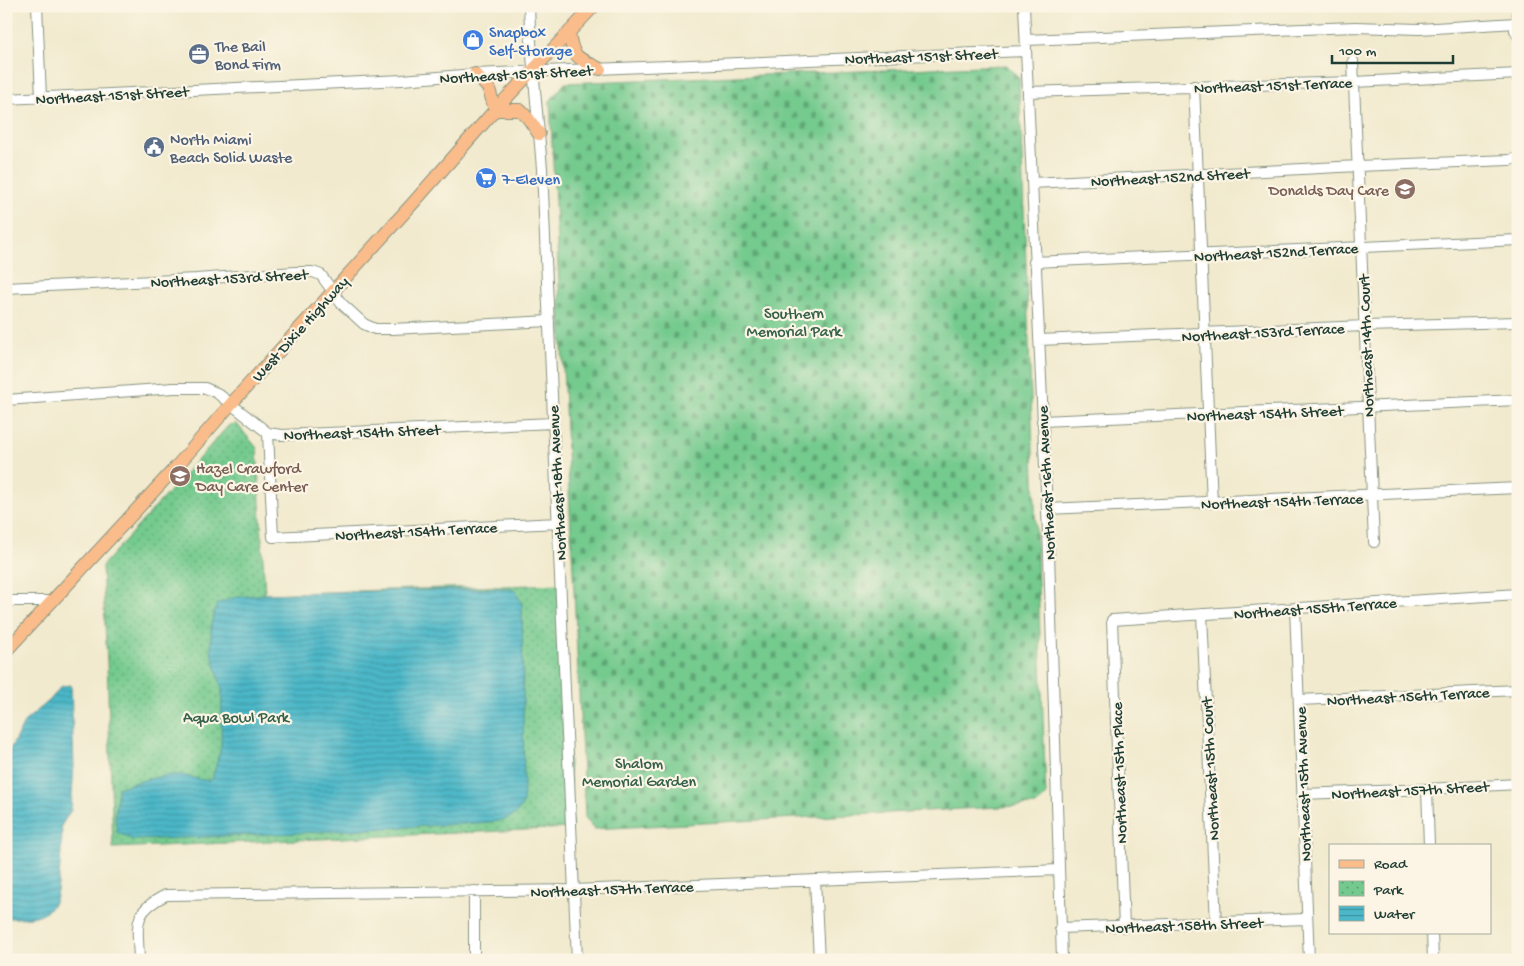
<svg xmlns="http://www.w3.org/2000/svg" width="1524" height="966" font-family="'Gochi Hand',sans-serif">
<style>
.cemetery{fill:url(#cemetery-stones);stroke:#4a8461}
.park{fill:url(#park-dots);stroke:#4a8461}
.water{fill:url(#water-rules);stroke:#357a7e}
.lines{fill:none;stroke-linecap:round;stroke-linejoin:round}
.minor-casing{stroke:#889481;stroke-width:12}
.major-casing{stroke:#889481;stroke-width:14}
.minor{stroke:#fff;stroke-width:10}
.major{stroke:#f9bc8a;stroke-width:12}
.labels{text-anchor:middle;stroke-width:4.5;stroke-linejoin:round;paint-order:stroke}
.shop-label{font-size:16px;fill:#366cbe;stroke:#fcf5e5;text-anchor:start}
.service-label{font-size:16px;fill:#4e5e75;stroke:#fcf5e5;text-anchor:start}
.street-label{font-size:16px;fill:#1f3d34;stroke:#fcf5e5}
.education-label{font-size:16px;fill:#785e54;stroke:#fcf5e5;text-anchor:end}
.park-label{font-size:16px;fill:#34604a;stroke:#fcf5e5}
</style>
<defs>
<pattern id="cemetery-stones" width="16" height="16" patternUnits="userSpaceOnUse" patternTransform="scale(1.25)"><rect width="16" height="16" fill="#74ca8e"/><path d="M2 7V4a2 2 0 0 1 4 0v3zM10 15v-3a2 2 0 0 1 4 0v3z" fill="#5fa575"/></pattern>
<pattern id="park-dots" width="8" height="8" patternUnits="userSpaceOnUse" patternTransform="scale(1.25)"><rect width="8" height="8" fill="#74ca8e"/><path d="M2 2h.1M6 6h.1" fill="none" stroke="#5fa575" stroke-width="1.8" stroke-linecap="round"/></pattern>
<pattern id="water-rules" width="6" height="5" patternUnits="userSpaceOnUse" patternTransform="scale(1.25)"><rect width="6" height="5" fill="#4bb7c8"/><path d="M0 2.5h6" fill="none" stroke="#3e96a3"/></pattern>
</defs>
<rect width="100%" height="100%" fill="#fcf5e5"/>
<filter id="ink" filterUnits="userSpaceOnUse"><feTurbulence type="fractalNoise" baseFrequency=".02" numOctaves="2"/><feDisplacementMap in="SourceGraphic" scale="10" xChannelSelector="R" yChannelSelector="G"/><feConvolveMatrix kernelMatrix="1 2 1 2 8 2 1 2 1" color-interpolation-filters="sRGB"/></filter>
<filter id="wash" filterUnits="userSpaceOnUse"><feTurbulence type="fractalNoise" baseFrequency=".0096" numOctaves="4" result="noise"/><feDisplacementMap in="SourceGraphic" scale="20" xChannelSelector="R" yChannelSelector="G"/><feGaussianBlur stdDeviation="1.12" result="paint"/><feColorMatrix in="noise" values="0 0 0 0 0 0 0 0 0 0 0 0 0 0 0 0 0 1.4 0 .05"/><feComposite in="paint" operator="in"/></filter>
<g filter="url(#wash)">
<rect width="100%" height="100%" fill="#f1eace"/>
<path class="cemetery" d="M 1007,65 L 1019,78 L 1046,796 L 1036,805 L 594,829 L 585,817 L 550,101 L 565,83 Z"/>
<path class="park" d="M 237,424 L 257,448 L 265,594 L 561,584 L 572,828 L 113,848 L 107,662 L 102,566 L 229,425 Z"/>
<path class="water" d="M 507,588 L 516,591 L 522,605 L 524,785 C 524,791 524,799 522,805 C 515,822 494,821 478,823 L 297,833 L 133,840 L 117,832 L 115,818 L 118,788 C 133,783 166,773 181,775 C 194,777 197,781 212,780 L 221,747 L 222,689 L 211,651 L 211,624 L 217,604 L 232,598 L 265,594 Z
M 71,685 L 74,766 L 71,810 L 61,826 L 62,833 C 61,848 60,898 51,907 C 40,919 22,918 6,918 L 6,757 L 25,721 L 49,701 L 62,686 Z"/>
</g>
<g filter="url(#ink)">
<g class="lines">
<g class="minor-casing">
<path id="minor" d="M 37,6 L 41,97
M 529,6 C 531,61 538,115 542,169 L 577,960
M 1024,6 L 1049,554 L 1062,960
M 1516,6 L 1518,17
M 1518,22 L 1515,30 L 1518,36
M 1026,40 L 1355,27 L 1419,29 L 1516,23
M 1353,61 L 1374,542
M 1194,86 L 1212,503
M 1028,92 L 1354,82 L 1518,74
M 6,99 L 402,80 L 475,74 L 1026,51
M 1032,183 L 1358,166 L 1509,160 L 1518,158
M 1034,262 L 1518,240
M 6,288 L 196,279 L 296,272 L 313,272 L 321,275 L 341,303 L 364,324 L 375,329 L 392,329 L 549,321
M 1039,340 L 1365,326 L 1518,322
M 6,400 L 174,388 L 205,388 L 217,393 L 268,433 L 282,435 L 553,423
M 1042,421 L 1518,400
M 268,433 L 273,537 L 558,523
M 1047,509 L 1518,488
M 6,601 L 52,601
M 1295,608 L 1309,960
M 1202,614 L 1216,924
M 1299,700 L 1518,690
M 1427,789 L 1429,845
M 1303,794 L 1427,789 L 1518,784
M 815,880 L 819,960
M 474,891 L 474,960
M 1124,927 L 1112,620 L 1518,594
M 1060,928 L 1307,919
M 1432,932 L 1433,960
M 139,960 C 138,925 131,912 166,895 L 574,890 L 1059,870"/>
</g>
<g class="major-casing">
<path id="major" d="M 569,33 C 573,59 577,57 600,69
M 475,74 L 489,89 L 495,110
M 495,110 L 520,110 L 528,118 L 539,134
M 6,651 L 176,467 L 231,404 L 414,202 L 495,110 L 594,6"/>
</g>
<use href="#minor" class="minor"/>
<use href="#major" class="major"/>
</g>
</g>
<defs>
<g id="shop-disc" transform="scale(1.125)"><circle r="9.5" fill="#3f7fe0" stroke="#fcf5e5"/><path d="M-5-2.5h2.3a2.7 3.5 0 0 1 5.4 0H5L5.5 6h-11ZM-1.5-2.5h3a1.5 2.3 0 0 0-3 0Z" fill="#fff"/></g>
<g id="office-disc" transform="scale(1.125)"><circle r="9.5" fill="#5c6f8a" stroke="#fcf5e5"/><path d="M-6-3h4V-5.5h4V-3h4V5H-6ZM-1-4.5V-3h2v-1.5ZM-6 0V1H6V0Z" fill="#fff"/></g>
<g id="civic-disc" transform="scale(1.125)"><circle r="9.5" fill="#5c6f8a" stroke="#fcf5e5"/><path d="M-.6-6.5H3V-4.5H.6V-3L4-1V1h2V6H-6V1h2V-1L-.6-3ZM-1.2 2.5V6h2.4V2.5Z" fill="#fff"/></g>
<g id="supermarket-disc" transform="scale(1.125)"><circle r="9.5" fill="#3f7fe0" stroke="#fcf5e5"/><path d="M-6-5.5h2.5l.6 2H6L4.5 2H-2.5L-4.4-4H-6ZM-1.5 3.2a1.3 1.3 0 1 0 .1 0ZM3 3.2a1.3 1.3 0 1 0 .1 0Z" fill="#fff"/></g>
<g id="school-disc" transform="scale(1.125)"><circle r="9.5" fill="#8d6e63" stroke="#fcf5e5"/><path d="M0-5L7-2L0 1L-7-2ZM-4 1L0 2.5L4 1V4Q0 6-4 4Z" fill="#fff"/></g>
</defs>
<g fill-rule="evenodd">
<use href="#shop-disc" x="473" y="40"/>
<use href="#office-disc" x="199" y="54"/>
<use href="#civic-disc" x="154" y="147"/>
<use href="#supermarket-disc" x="486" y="178"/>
<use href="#school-disc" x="1405" y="189"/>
<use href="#school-disc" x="180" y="476"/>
</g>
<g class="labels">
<g class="shop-label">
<text x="489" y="37">Snapbox<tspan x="489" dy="18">Self-Storage</tspan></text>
<text x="502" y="184">7-Eleven</text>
</g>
<g class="service-label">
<text x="215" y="51">The Bail<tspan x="215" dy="18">Bond Firm</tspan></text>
<text x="170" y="144">North Miami<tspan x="170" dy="18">Beach Solid Waste</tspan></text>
</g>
<g class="street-label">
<text transform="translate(921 55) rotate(-2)" y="6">Northeast 151st Street</text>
<text transform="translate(516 73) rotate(-3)" y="6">Northeast 151st Street</text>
<text transform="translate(1273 84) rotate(-2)" y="6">Northeast 151st Terrace</text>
<text transform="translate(112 94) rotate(-3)" y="6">Northeast 151st Street</text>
<text transform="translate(1170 176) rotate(-3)" y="6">Northeast 152nd Street</text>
<text transform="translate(1276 251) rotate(-3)" y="6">Northeast 152nd Terrace</text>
<text transform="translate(229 277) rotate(-3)" y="6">Northeast 153rd Street</text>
<text transform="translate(299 328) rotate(-48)" y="6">West Dixie Highway</text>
<text transform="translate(1263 331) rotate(-3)" y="6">Northeast 153rd Terrace</text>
<text transform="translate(1365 346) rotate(-92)" y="6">Northeast 14th Court</text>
<text transform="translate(1265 412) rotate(-2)" y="6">Northeast 154th Street</text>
<text transform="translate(362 431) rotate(-2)" y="6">Northeast 154th Street</text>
<text transform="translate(556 483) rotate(-93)" y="6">Northeast 18th Avenue</text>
<text transform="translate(1045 483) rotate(-93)" y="6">Northeast 16th Avenue</text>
<text transform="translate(1282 500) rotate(-2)" y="6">Northeast 154th Terrace</text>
<text transform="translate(416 530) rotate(-3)" y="6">Northeast 154th Terrace</text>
<text transform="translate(1315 607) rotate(-4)" y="6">Northeast 155th Terrace</text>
<text transform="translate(1408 695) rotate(-3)" y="6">Northeast 156th Terrace</text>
<text transform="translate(1209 769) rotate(-93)" y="6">Northeast 15th Court</text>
<text transform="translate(1118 773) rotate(-92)" y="6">Northeast 15th Place</text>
<text transform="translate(1302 784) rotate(-92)" y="6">Northeast 15th Avenue</text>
<text transform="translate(1410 789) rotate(-3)" y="6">Northeast 157th Street</text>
<text transform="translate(612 888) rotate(-2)" y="6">Northeast 157th Terrace</text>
<text transform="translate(1184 924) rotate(-2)" y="6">Northeast 158th Street</text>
</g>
<g class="education-label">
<text x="1389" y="195">Donalds Day Care</text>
<text x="196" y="473" text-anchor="start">Hazel Crawford<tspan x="196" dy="18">Day Care Center</tspan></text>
</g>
<g class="park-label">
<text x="794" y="318">Southern<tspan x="794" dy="18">Memorial Park</tspan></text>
<text x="236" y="722">Aqua Bowl Park</text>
<text x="639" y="768">Shalom<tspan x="639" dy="18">Memorial Garden</tspan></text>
</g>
</g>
<rect width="1524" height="966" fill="none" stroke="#fcf5e5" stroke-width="25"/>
<rect x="1329" y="844" width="162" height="90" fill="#fcf5e5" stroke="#a4ab9e"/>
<rect x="1339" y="860" width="25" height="8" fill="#f9bc8a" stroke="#a4ab9e"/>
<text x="1374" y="868" font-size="15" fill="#1f3d34">Road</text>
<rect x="1339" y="881" width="25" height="15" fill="url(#park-dots)" stroke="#a4ab9e"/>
<text x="1374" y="894" font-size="15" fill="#1f3d34">Park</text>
<rect x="1339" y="906" width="25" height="15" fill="url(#water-rules)" stroke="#a4ab9e"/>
<text x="1374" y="918" font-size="15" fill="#1f3d34">Water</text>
<path d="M1332 55v8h121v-8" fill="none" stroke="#1f3d34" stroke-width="2.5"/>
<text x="1339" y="55" font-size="15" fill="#1f3d34" stroke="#fcf5e5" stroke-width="4" paint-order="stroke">100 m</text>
</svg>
